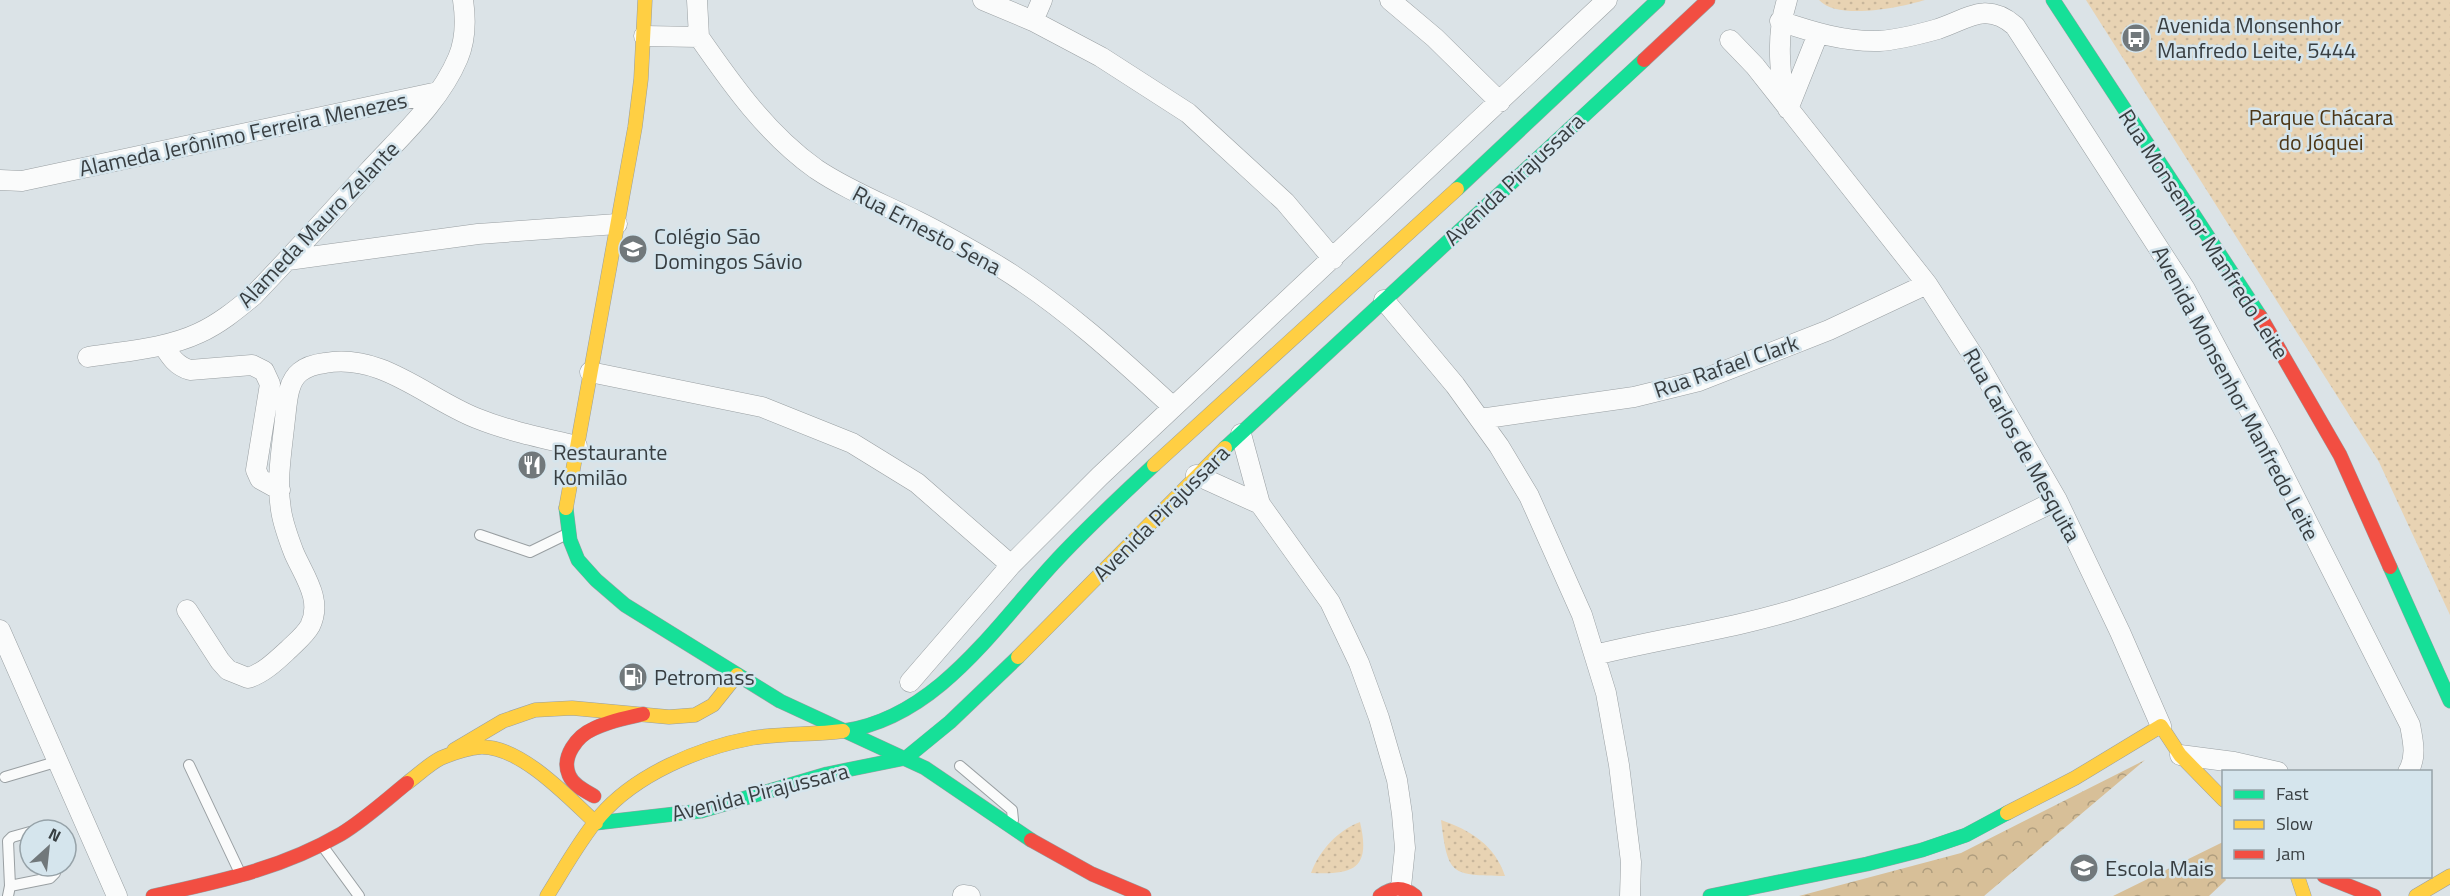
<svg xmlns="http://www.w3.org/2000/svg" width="2450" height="896" font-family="'Titillium Web',sans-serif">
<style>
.forest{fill:url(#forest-crowns)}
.park{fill:url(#park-dots)}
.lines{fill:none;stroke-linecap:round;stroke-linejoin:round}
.lane-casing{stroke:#999fa2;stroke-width:12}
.street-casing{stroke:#999fa2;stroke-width:21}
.fast-casing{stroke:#999fa2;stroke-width:15}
.slow-casing{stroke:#999fa2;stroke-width:15}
.jam-casing{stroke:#999fa2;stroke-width:15}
.lane{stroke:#fafbfb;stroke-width:10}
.street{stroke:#fafbfb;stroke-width:20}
.fast{stroke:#16e098;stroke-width:14}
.slow{stroke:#ffcf43;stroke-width:14}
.jam{stroke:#f24e42;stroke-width:14}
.labels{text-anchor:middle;stroke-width:5;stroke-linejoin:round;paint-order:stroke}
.poi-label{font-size:22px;fill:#383e41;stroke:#d5e5ed;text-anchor:start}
.park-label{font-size:22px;fill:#4c3616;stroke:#d5e5ed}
.street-label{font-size:22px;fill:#383e41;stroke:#d5e5ed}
</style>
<defs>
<pattern id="forest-crowns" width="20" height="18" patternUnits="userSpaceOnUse" patternTransform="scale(1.5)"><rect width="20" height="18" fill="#d7bf98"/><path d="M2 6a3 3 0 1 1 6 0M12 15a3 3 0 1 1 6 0" fill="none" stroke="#af9d7e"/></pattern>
<pattern id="park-dots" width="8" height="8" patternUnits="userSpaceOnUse" patternTransform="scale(1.5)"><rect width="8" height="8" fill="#e8d3b3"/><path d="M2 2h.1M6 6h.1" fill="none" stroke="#c8b69b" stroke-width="1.8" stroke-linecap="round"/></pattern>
</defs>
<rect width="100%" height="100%" fill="#dbe3e7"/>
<path class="forest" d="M 2145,760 L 1984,896 L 1799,896 L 1961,853 Z
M 2223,842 L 2224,876 L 2226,880 L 2209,896 L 2113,896 Z"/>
<path class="park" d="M 1819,0 L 1925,0 C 1902,7 1838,21 1819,0 Z
M 2086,0 L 2450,0 L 2450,615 L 2379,462 Z
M 1441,820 C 1470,830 1495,845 1505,876 C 1451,875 1448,876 1441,820 Z
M 1360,822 C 1371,869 1354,875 1311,873 C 1320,850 1337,831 1360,822 Z"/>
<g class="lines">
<g class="lane-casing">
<path id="lane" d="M 480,535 L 530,552 L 567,534
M 189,765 L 240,873
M 960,766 L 1012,810 L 1013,820
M 5,777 L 59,761
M 324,848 L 359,896
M 10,886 L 50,878 L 55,873 L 55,866
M 8,896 L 10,886 L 8,841 L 12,837 L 30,832"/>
</g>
<g class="street-casing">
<path id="street" d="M 697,0 L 699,37
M 983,0 L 1033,21 L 1101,57 L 1188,113 L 1285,202 L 1333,259
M 1390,0 L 1435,38 L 1500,102
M 1033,21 L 1042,0
M 1780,21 C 1812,32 1845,42 1879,41 C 1898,40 1920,34 1938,29 C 1968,19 1986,1 2015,26 L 2185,289 L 2270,448 L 2410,725 C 2413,741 2417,757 2408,772
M 644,36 L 699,37 C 733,86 767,134 816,169 C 847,190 883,204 917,221 C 945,235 973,251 1000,267 C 1062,305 1120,358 1173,407
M 1730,40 L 1755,66 L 1927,284 L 1978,363 L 2057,500 L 2120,632 L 2161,726
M 1784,103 C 1780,67 1776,35 1787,0
M 1788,109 L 1818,34
M 0,180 L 22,181 L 438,92
M 288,260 L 478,234 L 617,224
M 1384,300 L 1455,385 L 1499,446 L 1529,496 L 1582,615 L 1606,693 L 1619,765 L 1631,862 L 1630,896
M 163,345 C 170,356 176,366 190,370 L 252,365 L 264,371 L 270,384 L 256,470 L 260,479 L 280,490
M 88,357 C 124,351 165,349 199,333 C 219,324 236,310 253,296 C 292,255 330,214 368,172 C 400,137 439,103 458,58 C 466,39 466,20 463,0
M 590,372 L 762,407 L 852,443 L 917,483 L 1011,565
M 1480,419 L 1634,397 L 1699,381 L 1829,330 L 1927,284
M 1241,434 L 1260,504 L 1330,602 L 1359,663 L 1379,718 L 1397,780 L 1402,814 L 1405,848 L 1401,887
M 1196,475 L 1260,504
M 187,610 L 220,661 L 228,670 L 248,678 C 264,673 277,660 289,649 C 296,642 305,635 310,626 C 323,600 304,576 294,553 C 289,540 283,524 281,510 C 276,481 282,448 285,419 C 287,404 287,382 300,372 C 306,367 317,364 325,363 C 382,353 426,398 476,418 C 508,431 543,438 577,446
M 0,630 L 117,896
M 1595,655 C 1663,638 1733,629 1800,608 C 1889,581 1973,542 2057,500
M 910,682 L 1011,565 L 1100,476 L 1607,0
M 2180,755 L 2234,762 L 2278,772
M 963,895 L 970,896"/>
</g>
<g class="fast-casing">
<path id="fast" d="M 2053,0 L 2260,316
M 1457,189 L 1658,0
M 1225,448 L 1644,60
M 566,508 L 570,540 L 578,560 L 596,580 L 625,605 L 780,701 L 925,768 L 1031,840
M 2390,567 L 2450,701
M 843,731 C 936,718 994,628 1053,564 C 1085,529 1120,497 1154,465
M 596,823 L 701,811 L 827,774 L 906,758 L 950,722 L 1018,657
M 1710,896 L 1867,864 L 1922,850 L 1966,835 L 2007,813"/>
</g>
<g class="slow-casing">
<path id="slow" d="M 1154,465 L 1457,189
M 566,508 L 635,127 L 641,79 L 645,0
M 1018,657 L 1225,448
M 454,750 L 503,721 L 535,710 L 572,708 L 669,717 L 695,715 L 713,705 L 737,675
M 407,783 C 418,775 429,764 441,758 C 453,753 468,748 481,747 C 521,746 569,798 596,823
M 2007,813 L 2075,778 L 2161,726 L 2180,755 L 2224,800
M 2298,878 L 2304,896
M 547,896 C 564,869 579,841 600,816 C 636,774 699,748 752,738 C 782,733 813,735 843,731
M 2416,896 L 2450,876"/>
</g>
<g class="jam-casing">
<path id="jam" d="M 1644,60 L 1708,0
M 2260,316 L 2340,455 L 2390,567
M 594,796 C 585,791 573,785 569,775 C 561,757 577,736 593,729 C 608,721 626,718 643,714
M 1031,840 L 1092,874 L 1144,896
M 2324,876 L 2374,896
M 153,896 C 220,881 281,869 341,834 C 364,820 386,800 407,783
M 1380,896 C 1392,887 1403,886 1415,896"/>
</g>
<use href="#lane" class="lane"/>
<use href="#street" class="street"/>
<use href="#fast" class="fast"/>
<use href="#slow" class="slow"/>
<use href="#jam" class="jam"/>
</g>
<defs>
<g id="bus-disc" transform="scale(1.5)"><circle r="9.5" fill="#71787b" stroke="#d5e5ed"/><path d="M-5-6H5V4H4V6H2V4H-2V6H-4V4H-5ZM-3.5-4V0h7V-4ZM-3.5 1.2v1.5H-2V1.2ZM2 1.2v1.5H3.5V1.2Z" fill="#fff"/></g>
<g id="school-disc" transform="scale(1.5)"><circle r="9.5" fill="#71787b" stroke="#d5e5ed"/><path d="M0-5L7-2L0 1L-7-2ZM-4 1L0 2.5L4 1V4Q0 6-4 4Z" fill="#fff"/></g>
<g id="restaurant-disc" transform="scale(1.5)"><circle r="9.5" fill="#71787b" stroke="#d5e5ed"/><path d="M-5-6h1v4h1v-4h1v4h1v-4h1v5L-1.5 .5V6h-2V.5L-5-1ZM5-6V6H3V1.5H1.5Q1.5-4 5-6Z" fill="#fff"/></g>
<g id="fuel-disc" transform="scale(1.5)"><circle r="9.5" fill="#71787b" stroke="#d5e5ed"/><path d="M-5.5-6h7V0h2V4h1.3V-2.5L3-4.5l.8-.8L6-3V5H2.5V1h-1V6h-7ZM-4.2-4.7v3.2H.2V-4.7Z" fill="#fff"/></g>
</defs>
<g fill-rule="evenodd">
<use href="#bus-disc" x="2136" y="38"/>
<use href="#school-disc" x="633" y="249"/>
<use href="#restaurant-disc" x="532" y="465"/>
<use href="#fuel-disc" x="633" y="677"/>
<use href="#school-disc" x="2084" y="868"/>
</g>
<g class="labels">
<g class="poi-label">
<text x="2157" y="33">Avenida Monsenhor<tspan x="2157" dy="25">Manfredo Leite, 5444</tspan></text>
<text x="654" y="244">Colégio São<tspan x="654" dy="25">Domingos Sávio</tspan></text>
<text x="553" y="460">Restaurante<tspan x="553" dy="25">Komilão</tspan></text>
<text x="654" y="685">Petromass</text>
<text x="2105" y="876">Escola Mais</text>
</g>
<g class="park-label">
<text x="2321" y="125">Parque Chácara<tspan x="2321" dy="25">do Jóquei</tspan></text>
</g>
<g class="street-label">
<text transform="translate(243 134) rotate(-12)" y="8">Alameda Jerônimo Ferreira Menezes</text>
<text transform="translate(1514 179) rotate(-43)" y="8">Avenida Pirajussara</text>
<text transform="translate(318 224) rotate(-46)" y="8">Alameda Mauro Zelante</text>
<text transform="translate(927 230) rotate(28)" y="8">Rua Ernesto Sena</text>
<text transform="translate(2204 234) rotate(57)" y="8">Rua Monsenhor Manfredo Leite</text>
<text transform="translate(1726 366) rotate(-19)" y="8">Rua Rafael Clark</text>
<text transform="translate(2236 393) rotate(62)" y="8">Avenida Monsenhor Manfredo Leite</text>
<text transform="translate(2022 445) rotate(61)" y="8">Rua Carlos de Mesquita</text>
<text transform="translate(1161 513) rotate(-45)" y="8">Avenida Pirajussara</text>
<text transform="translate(760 792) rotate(-14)" y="8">Avenida Pirajussara</text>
</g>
</g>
<rect x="2222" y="770" width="210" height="108" fill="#d5e5ed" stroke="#96a2a8" stroke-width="1.5"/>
<rect x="2234" y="790" width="30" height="9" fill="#16e098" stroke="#96a2a8" stroke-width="1.5"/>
<text x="2276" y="800" font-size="18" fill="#383e41">Fast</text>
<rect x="2234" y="820" width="30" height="9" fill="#ffcf43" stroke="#96a2a8" stroke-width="1.5"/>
<text x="2276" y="830" font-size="18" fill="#383e41">Slow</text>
<rect x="2234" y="850" width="30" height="9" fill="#f24e42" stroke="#96a2a8" stroke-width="1.5"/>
<text x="2276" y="860" font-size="18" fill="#383e41">Jam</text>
<g transform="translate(48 848) rotate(27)"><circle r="28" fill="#d5e5ed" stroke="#96a2a8" stroke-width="1.5"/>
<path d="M0-4.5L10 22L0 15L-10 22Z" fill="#71787b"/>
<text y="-9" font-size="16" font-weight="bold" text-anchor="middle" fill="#383e41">N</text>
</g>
</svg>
